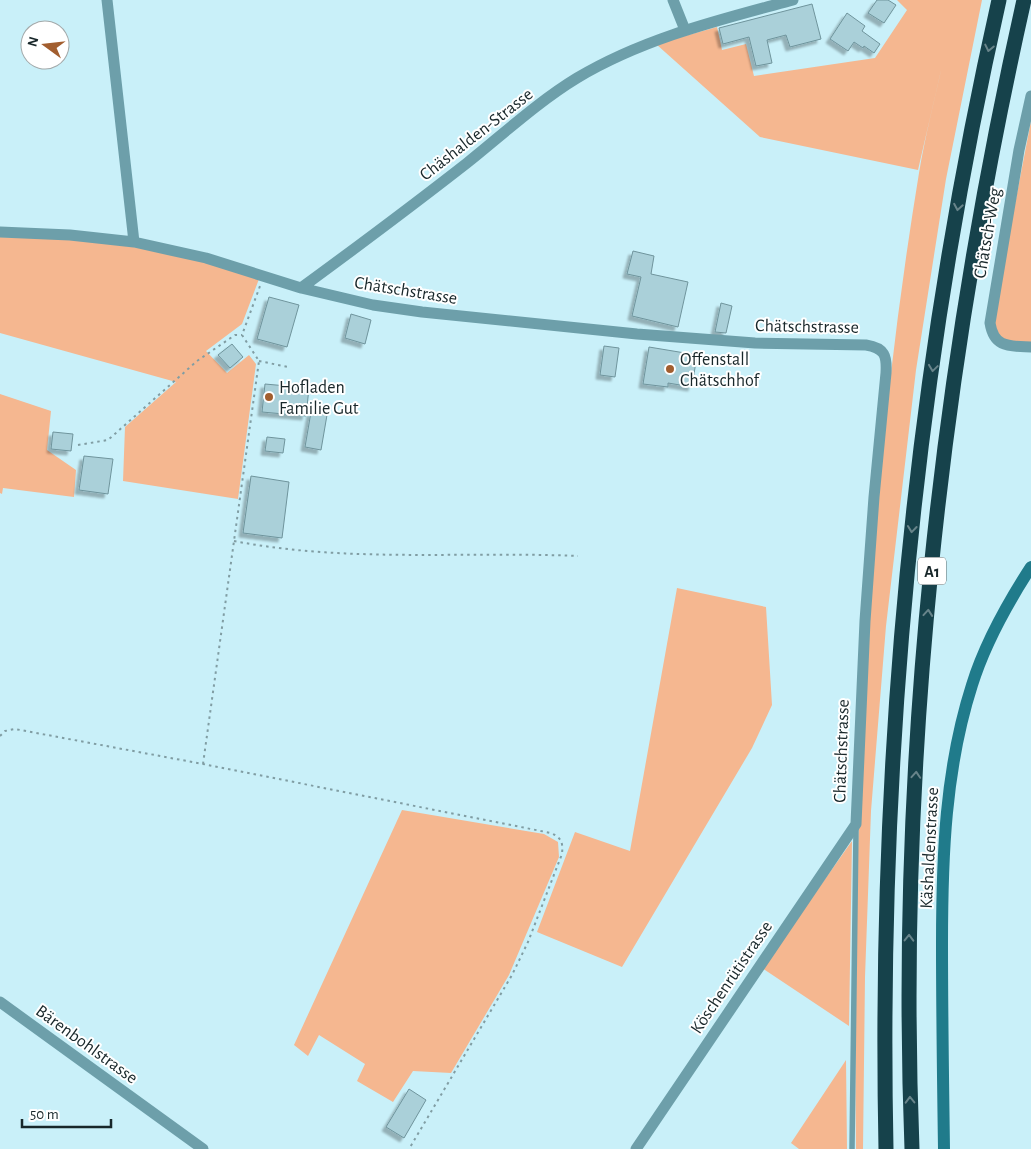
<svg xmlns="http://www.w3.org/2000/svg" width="1031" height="1149" font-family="'Alegreya Sans',sans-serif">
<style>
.green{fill:#f5b790}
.building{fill:#aad0d9;stroke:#6f949c;filter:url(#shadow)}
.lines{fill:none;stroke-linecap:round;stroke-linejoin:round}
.path{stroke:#809da3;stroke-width:2;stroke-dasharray:2.5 4;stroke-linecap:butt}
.lane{stroke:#6d9faa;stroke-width:5.5}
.street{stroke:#6d9faa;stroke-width:11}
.secondary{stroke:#207b8b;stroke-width:12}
.highway{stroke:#16424b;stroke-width:15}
.oneway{stroke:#68848a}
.poi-dot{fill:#a25e2f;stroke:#fff;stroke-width:2}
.labels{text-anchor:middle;stroke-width:4;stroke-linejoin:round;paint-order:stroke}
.shield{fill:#fff;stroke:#5d686a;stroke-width:1}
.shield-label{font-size:16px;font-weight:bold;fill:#18272a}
.street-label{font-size:18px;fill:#18272a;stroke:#fff}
.poi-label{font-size:18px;fill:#18272a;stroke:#fff;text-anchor:start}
</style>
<defs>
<filter id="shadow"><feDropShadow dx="-4" dy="4" stdDeviation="1" flood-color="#0004"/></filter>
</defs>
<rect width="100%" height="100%" fill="#c9f0f9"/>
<path class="green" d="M 897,0 L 982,0 L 946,179 L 916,370 L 886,626 L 871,811 L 865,977 L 863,1149 L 856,1149 C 852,823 866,495 919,173 C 925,137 934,102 942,66 L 918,170 L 760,137 L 656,44 L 717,27 L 722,50 L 746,44 L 754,76 L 875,58 L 907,10 Z
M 1031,121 L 1031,344 C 1009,343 1002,344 992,323 Z
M 0,237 L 70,239 L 173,252 L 259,279 L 242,324 L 206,351 L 227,373 L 249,355 L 256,364 L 238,499 L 123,481 L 125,427 L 176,382 L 0,333 Z
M 0,394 L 51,411 L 47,450 L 76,470 L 74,497 L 3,488 L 2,494 L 0,493 Z
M 677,588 L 766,607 L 772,705 L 752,748 L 622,967 L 537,932 L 575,832 L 630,851 Z
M 402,810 L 544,834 L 558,842 L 559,857 L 509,975 L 451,1073 L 413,1071 L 393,1102 L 357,1081 L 365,1064 L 319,1035 L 308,1056 L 294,1045 Z
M 852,841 L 849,1026 L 762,968 Z
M 846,1060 L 847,1149 L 799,1149 L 791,1143 Z"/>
<path class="building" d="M 877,0 L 888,0 L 896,5 L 884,23 L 868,13 Z
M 812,4 L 821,39 L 790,47 L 786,35 L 767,40 L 772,63 L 756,66 L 749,37 L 723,44 L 719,28 Z
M 847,13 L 865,26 L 862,31 L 880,44 L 874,53 L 864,46 L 863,48 L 854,42 L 848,51 L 830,39 Z
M 633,251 L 654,256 L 651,274 L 688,282 L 678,327 L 632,316 L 641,277 L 627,274 Z
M 269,297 L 299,305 L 287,347 L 257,339 Z
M 721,303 L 732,306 L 726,333 L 715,332 Z
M 351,314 L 371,320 L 365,344 L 345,338 Z
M 232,344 L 243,357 L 230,368 L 218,355 Z
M 604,346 L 619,348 L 615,377 L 600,375 Z
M 649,347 L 697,355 L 692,387 L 668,383 L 668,387 L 643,384 Z
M 265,384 L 309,388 L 306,416 L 262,412 Z
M 311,412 L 327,415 L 321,450 L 305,447 Z
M 53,432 L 73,434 L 71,451 L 51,449 Z
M 267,437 L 285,439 L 283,453 L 265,451 Z
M 84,456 L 113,459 L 108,494 L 79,490 Z
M 251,476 L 289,482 L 282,538 L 243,533 Z
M 409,1089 L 426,1100 L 404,1138 L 386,1127 Z"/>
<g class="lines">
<path class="path" d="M 259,361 L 288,367
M 78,445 L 108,440 L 197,361 L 235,335 L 242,335
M 234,541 C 348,563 463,551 578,556
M 0,736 L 5,731 L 15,729 L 203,764 L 551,833 C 562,838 563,843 562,854 L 528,942 L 512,975 L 409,1149
M 203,764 L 259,361 L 242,335 L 260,286"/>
<path class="lane" d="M 852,1149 L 856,829"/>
<path class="street" d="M 107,0 L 134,242
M 673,0 L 685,30
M 1031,96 L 1019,150 L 990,323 C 994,348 1009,346 1031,347
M 0,232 L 70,235 L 134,242 L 206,258 L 301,288 L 373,305 L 422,312 L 637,334 L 755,343 L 866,345 C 885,348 887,356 886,373 L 874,497 L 865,621 L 856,824 L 636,1149
M 301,288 C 357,247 412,206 467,163 C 502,135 539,101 577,78 C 644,38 719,20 793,0
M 0,1002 L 203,1149"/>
<path class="secondary" d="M 944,1149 C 943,1081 942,1012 942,944 C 942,857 945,769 972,685 C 985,643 1007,604 1031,567"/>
<path class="highway" d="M 886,1149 C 878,764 914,376 999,0
M 912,1149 C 897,766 940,373 1024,0"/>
</g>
<defs><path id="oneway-chevron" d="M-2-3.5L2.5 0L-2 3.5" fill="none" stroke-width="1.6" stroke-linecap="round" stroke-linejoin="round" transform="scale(1.25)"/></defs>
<g class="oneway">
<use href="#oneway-chevron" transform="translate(989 48) rotate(102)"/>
<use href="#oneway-chevron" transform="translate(958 207) rotate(100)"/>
<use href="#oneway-chevron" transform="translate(933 368) rotate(98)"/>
<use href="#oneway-chevron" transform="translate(912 529) rotate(96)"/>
<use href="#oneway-chevron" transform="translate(928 613) rotate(-85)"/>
<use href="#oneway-chevron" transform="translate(916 775) rotate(-86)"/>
<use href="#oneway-chevron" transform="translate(909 938) rotate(-89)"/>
<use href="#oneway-chevron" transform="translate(910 1100) rotate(-91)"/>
</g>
<g class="poi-dot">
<circle cx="670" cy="369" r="5"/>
<circle cx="269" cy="397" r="5"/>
</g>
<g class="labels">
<rect class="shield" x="918" y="557.5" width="28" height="27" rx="4"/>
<g class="shield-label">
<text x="932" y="577">A1</text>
</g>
<g class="street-label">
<text transform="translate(476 134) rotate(-38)" y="6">Chäshalden-Strasse</text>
<text transform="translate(987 233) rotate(-80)" y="6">Chätsch-Weg</text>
<text transform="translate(406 290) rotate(9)" y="6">Chätschstrasse</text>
<text transform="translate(807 326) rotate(1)" y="6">Chätschstrasse</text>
<text transform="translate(841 751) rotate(-88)" y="6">Chätschstrasse</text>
<text transform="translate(929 848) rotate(-87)" y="6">Käshaldenstrasse</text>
<text transform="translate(731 977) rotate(-56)" y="6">Köschenrütistrasse</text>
<text transform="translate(87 1044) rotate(36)" y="6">Bärenbohlstrasse</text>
</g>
<g class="poi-label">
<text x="680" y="365">Offenstall<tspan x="680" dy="21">Chätschhof</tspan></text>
<text x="279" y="393">Hofladen<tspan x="279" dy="21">Familie Gut</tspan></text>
</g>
</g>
<g transform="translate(45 45) rotate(285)"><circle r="24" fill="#ffffff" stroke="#a3a9aa"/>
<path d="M0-4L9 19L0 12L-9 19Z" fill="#a25e2f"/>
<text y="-8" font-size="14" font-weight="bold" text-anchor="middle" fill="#18272a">N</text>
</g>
<path d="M22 1119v8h89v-8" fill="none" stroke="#18272a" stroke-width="2.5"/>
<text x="30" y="1119" font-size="15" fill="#18272a" stroke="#ffffff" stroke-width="4" paint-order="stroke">50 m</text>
</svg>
